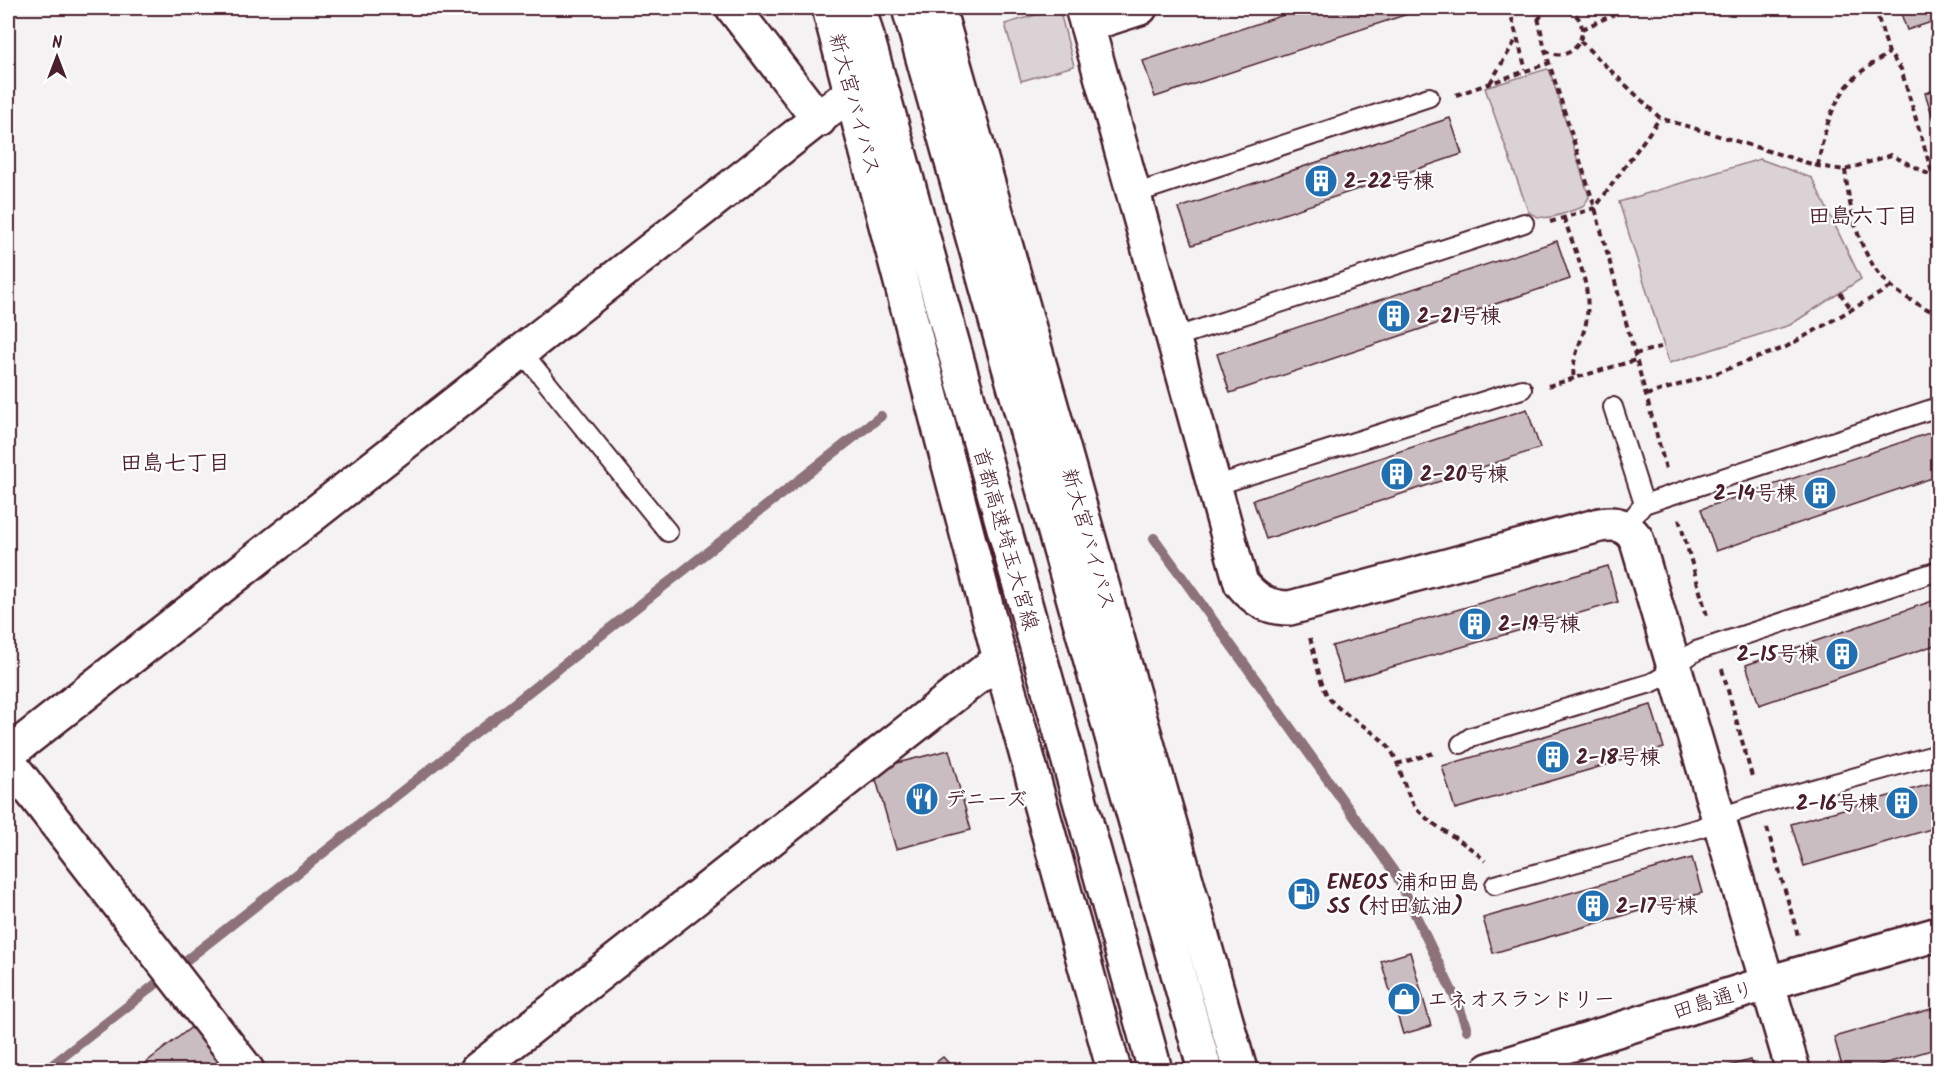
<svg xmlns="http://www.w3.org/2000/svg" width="1946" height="1078" font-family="Kalam,'Klee One',sans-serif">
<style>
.green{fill:#dbd2d5;stroke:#927880;stroke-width:1.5}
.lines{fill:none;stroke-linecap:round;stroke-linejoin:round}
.stream{stroke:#8d727a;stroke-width:10}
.building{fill:#cabdc1;stroke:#4a1f2b;stroke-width:1.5}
.lane-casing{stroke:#4a1f2b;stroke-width:22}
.street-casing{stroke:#4a1f2b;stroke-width:38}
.secondary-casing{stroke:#4a1f2b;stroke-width:38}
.highway-casing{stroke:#4a1f2b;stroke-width:38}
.path{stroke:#4a1f2b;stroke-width:4;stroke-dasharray:6 4.5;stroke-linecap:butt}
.lane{stroke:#fff;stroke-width:18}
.street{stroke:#fff;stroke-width:33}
.secondary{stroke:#fff;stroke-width:33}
.highway{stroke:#fff;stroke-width:33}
.labels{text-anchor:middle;stroke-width:4.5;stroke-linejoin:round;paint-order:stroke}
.street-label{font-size:21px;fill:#4a1f2b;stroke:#fff}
.poi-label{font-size:21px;font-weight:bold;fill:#4a1f2b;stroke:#fff;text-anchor:start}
.neighbourhood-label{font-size:22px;font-weight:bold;fill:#4a1f2b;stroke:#fff}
</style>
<rect width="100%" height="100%" fill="#f4f2f2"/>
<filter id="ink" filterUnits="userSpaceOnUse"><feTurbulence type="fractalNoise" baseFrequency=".0167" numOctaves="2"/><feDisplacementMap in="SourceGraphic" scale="12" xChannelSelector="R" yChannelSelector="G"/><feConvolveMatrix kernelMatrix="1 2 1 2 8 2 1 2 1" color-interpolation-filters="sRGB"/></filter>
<g filter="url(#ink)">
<path class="green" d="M 1059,8 L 1074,66 L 1021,81 L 1005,24 Z
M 1547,69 L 1550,71 L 1589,197 L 1584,206 L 1580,208 C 1564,213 1542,225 1528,211 L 1485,88 Z
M 1760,159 L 1812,178 L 1861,279 L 1790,325 L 1669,363 L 1619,202 Z"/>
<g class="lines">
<path class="stream" d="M 1154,538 L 1397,876 L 1459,1006 L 1467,1030
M 46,1070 L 881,416"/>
</g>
<path class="building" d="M 1305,8 L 1426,8 L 1155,97 L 1143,61 Z
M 1899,8 L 1938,8 L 1938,20 L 1907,30 Z
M 1938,89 L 1938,133 L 1925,93 Z
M 1450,118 L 1462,154 L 1192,245 L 1179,208 Z
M 1557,241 L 1570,279 L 1230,393 L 1217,354 Z
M 1527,409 L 1540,448 L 1266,539 L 1253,500 Z
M 1938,430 L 1938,476 L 1716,551 L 1701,509 Z
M 1608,566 L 1618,602 L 1343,681 L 1332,646 Z
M 1938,599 L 1938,644 L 1759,705 L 1746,665 Z
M 1651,705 L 1664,748 L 1455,809 L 1442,766 Z
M 949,750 L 971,830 L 896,849 L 873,769 Z
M 1938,782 L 1938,827 L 1804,866 L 1791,824 Z
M 1692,858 L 1702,893 L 1493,953 L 1483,918 Z
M 1410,952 L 1431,1026 L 1403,1034 L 1381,961 Z
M 1938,1007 L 1938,1048 L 1863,1070 L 1843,1070 L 1834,1037 Z
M 193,1026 L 229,1070 L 136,1070 Z
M 943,1057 L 955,1070 L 926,1070 Z
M 1750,1060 L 1753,1070 L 1715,1070 Z"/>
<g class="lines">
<g class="lane-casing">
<path id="lane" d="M 1134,194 L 1429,97
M 1173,338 L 1524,223
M 522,352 L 668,532
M 1613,407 L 1644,504
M 1214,486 L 1522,389
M 1625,527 L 1644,504 L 1938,407
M 1461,744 L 1471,737 L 1651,683 C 1668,676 1680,661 1696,651 L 1938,571
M 1495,885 L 1700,828 L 1726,815 L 1760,804 L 1938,754"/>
</g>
<g class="street-casing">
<path id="street" d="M 733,8 L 819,120
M 1087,25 L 1241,583 C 1255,600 1267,608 1290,608 L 1600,525 C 1616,522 1626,525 1636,538 L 1793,1070
M 8,754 L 852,92
M 8,761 L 247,1070
M 477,1070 L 1000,659"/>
</g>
<g class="secondary-casing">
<path id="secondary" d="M 1082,8 L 1087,25 L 1140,8
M 1489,1070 L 1768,983 L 1938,934"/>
</g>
<g class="highway-casing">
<path id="highway" d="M 829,8 L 1000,659 L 1114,1070
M 859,8 L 1155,1070
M 909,8 L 1205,1070
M 938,8 L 1240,1070"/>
</g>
<path class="path" d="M 1509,8 L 1526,70
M 1536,8 L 1545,50 L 1595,208 L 1666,469
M 1875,8 L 1889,53 L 1901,69 L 1933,176
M 1538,20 L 1543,13 L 1557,8
M 1582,29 L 1628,8
M 1580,41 L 1660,118 L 1818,166 L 1845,170 L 1891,155 L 1938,179
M 1545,50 C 1579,71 1601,13 1559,8
M 1490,83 L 1517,38
M 1456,95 L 1549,63
M 1818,166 C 1823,132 1833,95 1861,72 C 1870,65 1880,59 1889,53
M 1845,170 C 1850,211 1858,256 1890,285 C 1903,298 1923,306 1938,315
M 1564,218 C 1574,249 1591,283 1587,316 C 1585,338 1570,357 1574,379
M 1550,222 L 1595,208 L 1660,118
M 1840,293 L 1852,310
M 1635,354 L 1664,346
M 1548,386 L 1636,360
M 1646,395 L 1711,375 L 1786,347 L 1891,287
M 1679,519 L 1708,619
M 1310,638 C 1315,654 1319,681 1327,695 C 1338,714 1377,730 1390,749 C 1403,768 1403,794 1419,811 C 1438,831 1466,841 1485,861
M 1722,669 L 1753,780
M 1397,764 L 1437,752
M 1767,828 L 1799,939"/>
<use href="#lane" class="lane"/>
<use href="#street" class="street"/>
<use href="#secondary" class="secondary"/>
<use href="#highway" class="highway"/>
</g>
</g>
<defs>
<g id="building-disc" transform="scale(1.725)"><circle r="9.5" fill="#1f6fb2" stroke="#fff"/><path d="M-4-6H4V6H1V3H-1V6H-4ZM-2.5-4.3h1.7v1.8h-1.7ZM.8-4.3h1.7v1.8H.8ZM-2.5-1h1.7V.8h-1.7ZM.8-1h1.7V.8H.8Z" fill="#fff"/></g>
<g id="restaurant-disc" transform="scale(1.725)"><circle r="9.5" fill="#1f6fb2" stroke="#fff"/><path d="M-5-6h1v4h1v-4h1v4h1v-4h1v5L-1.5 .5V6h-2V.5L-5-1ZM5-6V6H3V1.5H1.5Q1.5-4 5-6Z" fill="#fff"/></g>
<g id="fuel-disc" transform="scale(1.725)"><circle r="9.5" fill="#1f6fb2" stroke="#fff"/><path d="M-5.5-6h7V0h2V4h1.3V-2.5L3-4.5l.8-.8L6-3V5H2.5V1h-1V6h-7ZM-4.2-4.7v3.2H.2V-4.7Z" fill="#fff"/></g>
<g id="shop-disc" transform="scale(1.725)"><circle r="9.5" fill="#1f6fb2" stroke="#fff"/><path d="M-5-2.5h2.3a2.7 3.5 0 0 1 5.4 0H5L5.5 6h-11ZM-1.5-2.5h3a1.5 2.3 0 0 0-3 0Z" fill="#fff"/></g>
</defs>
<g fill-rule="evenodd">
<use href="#building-disc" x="1321" y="181"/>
<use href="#building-disc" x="1394" y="316"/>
<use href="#building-disc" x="1397" y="474"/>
<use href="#building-disc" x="1820" y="493"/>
<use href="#building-disc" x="1475" y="624"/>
<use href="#building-disc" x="1842" y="654"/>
<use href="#building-disc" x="1553" y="757"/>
<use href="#restaurant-disc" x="922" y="799"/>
<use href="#building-disc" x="1902" y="803"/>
<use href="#fuel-disc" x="1304" y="894"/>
<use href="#building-disc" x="1593" y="906"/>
<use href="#shop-disc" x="1404" y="999"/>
</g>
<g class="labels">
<g class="street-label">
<text transform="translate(855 104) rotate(75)" y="7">新大宮バイパス</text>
<text transform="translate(1006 539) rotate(74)" y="7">首都高速埼玉大宮線</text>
<text transform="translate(1089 539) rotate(74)" y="7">新大宮バイパス</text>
<text transform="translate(1713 1000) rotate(-17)" y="7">田島通り</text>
</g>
<g class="poi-label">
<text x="1344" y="188">2-22号棟</text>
<text x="1417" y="323">2-21号棟</text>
<text x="1420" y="481">2-20号棟</text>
<text x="1797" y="500" text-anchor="end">2-14号棟</text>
<text x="1498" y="631">2-19号棟</text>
<text x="1819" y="661" text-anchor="end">2-15号棟</text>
<text x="1576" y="764">2-18号棟</text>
<text x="945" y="806">デニーズ</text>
<text x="1879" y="810" text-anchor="end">2-16号棟</text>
<text x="1327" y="889">ENEOS 浦和田島<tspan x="1327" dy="24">SS (村田鉱油)</tspan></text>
<text x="1616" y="913">2-17号棟</text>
<text x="1427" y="1006">エネオスランドリー</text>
</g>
<g class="neighbourhood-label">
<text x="1863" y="223">田島六丁目</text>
<text x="175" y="470">田島七丁目</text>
</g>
</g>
<rect width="1946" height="1078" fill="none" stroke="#fff" stroke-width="30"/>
<rect x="15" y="15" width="1916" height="1048" fill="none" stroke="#4a1f2b" stroke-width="2" filter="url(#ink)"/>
<g transform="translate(57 57)" stroke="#ffffff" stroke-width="4.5" paint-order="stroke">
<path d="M0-4.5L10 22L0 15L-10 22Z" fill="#4a1f2b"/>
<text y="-9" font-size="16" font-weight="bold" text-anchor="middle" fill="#4a1f2b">N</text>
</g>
</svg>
